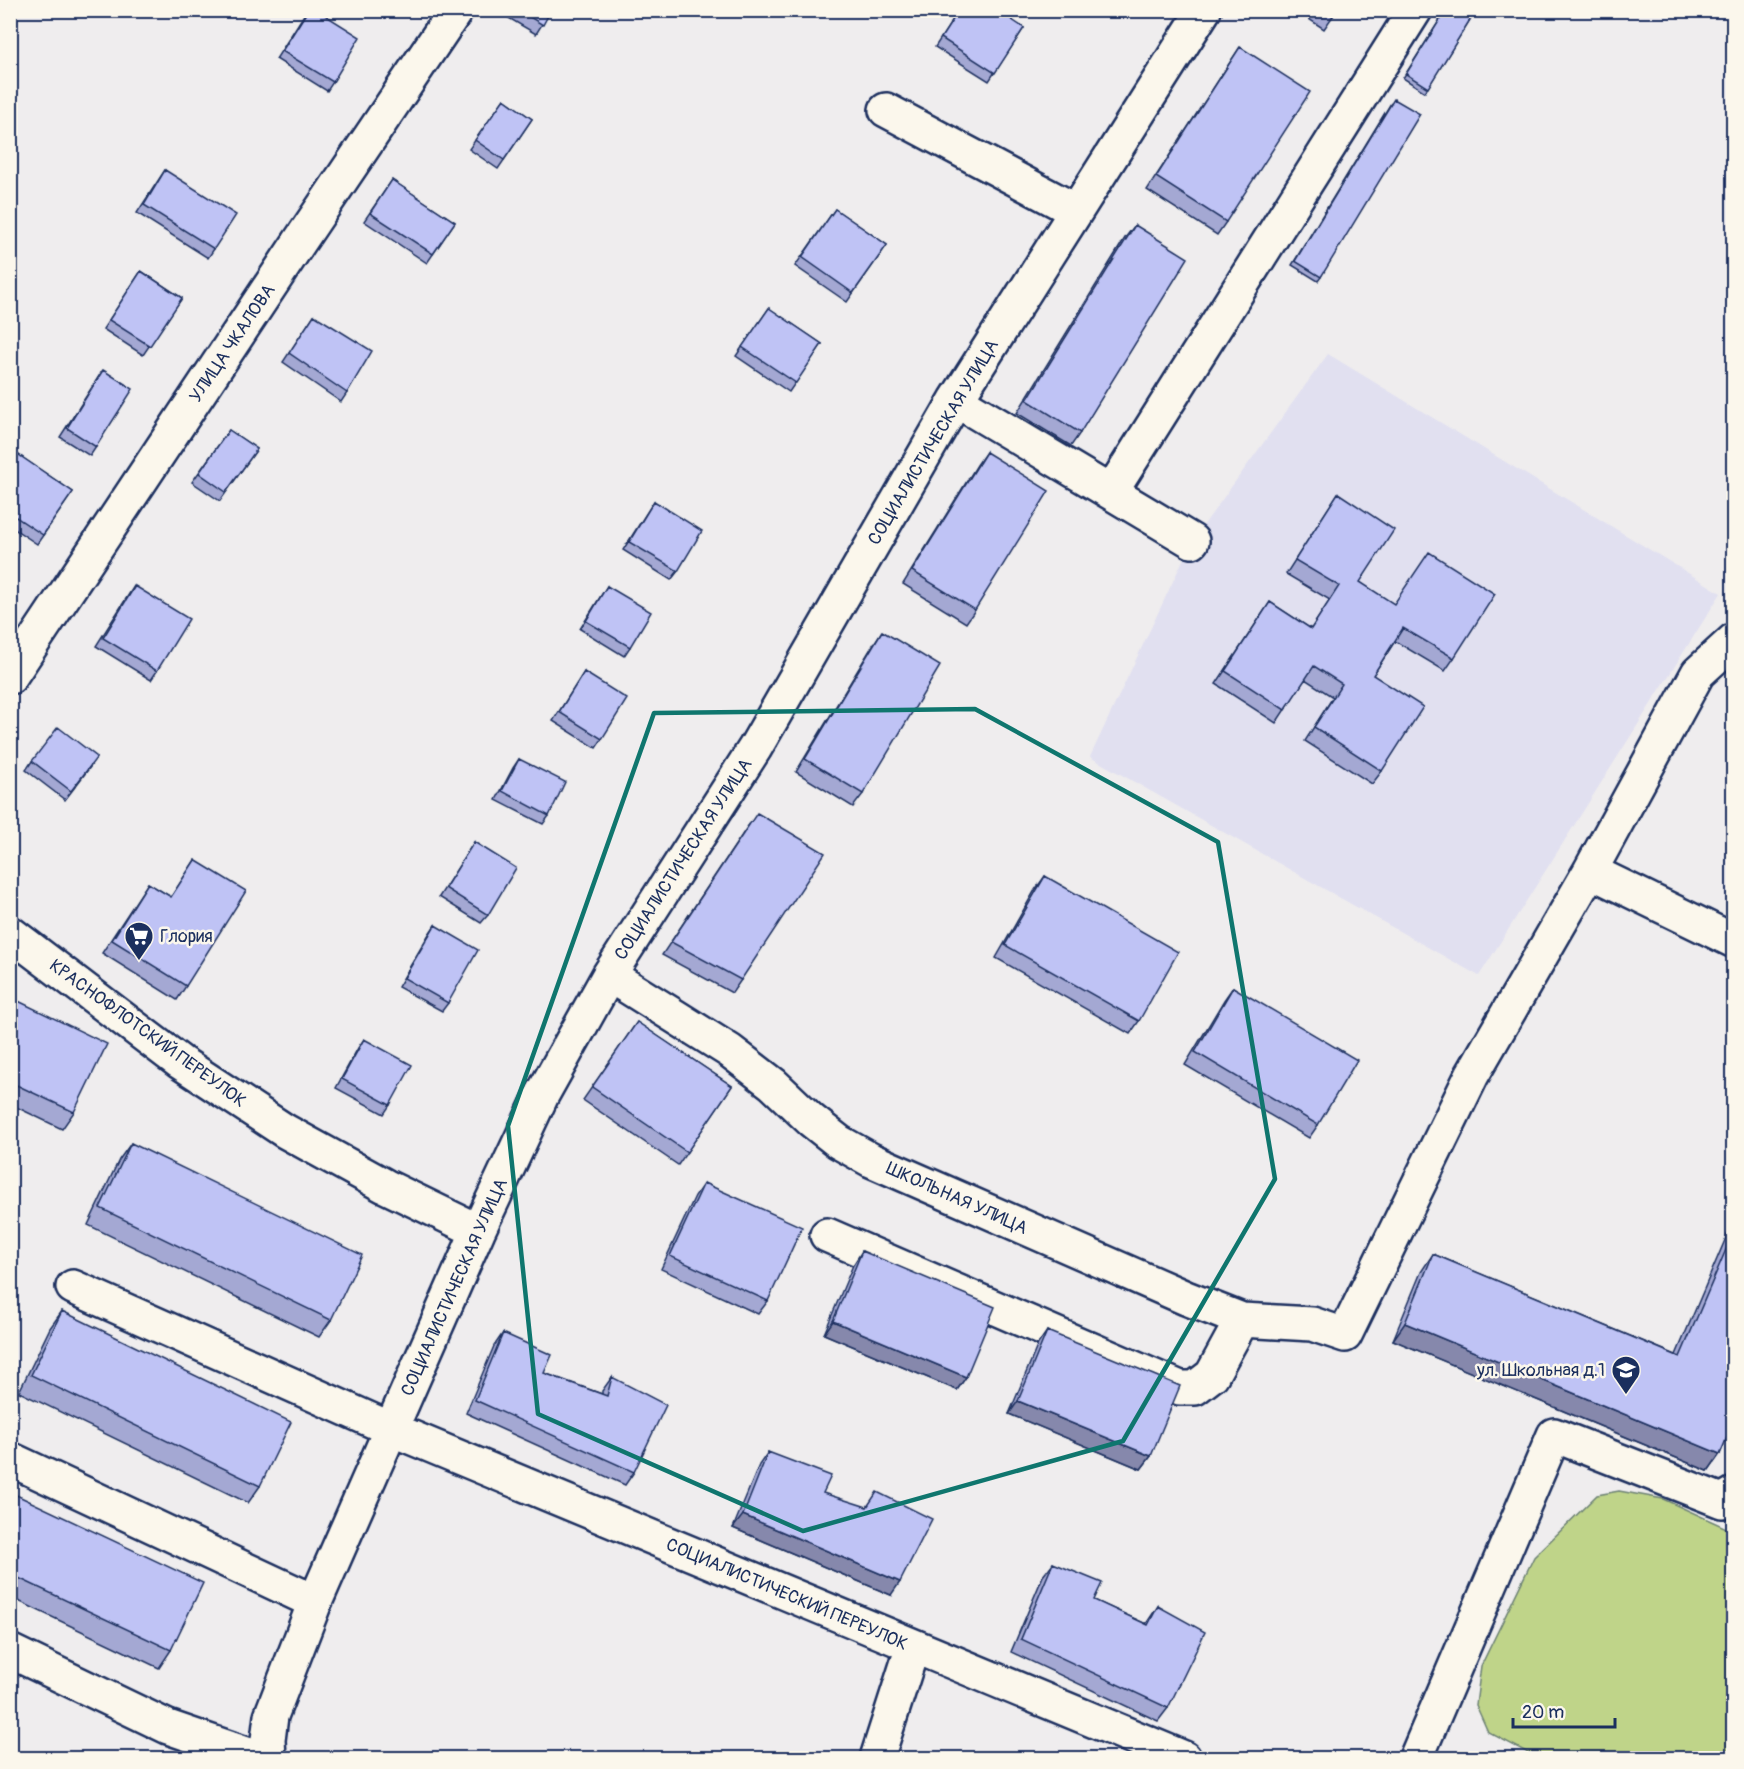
<svg xmlns="http://www.w3.org/2000/svg" width="1744" height="1769" font-family="Pangolin,sans-serif">
<style>
.built{fill:#e1e0f0}
.green{fill:#bfd489;stroke:#6d8274;stroke-width:1.5}
.lines{fill:none;stroke-linecap:round;stroke-linejoin:round}
.minor-casing{stroke:#1b2f5e;stroke-width:38}
.minor{stroke:#fbf7ec;stroke-width:33}
.wall{fill:#a4a8d3;stroke:#1b2f5e;stroke-width:1.5}
.shaded-wall{fill:#8688ac;stroke:#1b2f5e;stroke-width:1.5}
.building{fill:#bfc3f5;stroke:#1b2f5e;stroke-width:1.5}
.marked{fill:none;stroke:#0f766e;stroke-width:4.5;stroke-linejoin:round}
.labels{text-anchor:middle;stroke-width:5;stroke-linejoin:round;paint-order:stroke}
.street-label{font-size:18px;fill:#1b2f5e;stroke:#fbf7ec}
.poi-label{font-size:18px;fill:#1b2f5e;stroke:#fbf7ec;text-anchor:start}
</style>
<rect width="100%" height="100%" fill="#efedee"/>
<filter id="ink" filterUnits="userSpaceOnUse"><feTurbulence type="fractalNoise" baseFrequency=".0167" numOctaves="2"/><feDisplacementMap in="SourceGraphic" scale="12" xChannelSelector="R" yChannelSelector="G"/><feConvolveMatrix kernelMatrix="1 2 1 2 8 2 1 2 1" color-interpolation-filters="sRGB"/></filter>
<g filter="url(#ink)">
<path class="built" d="M 1328,354 L 1721,593 L 1479,976 L 1090,757 L 1192,541 Z"/>
<path class="green" d="M 1619,1491 L 1663,1499 L 1733,1531 L 1733,1758 L 1538,1758 L 1488,1732 L 1476,1705 L 1481,1666 L 1534,1557 L 1597,1495 Z"/>
<g class="lines">
<g class="minor-casing">
<path id="minor" d="M 886,110 L 1076,211
M 956,400 L 1192,541
M 1111,492 L 1415,10
M 10,677 L 300,241 L 456,10
M 1590,871 L 1734,941
M 10,933 L 180,1062 L 285,1131 L 385,1186 L 478,1231
M 609,975 L 730,1051 L 773,1084 L 811,1120 L 839,1142 L 871,1160 L 1186,1298 L 1242,1320 L 1312,1324 L 1345,1335 L 1472,1075 L 1590,871 L 1698,673 L 1734,640
M 827,1235 L 1180,1388 L 1195,1388 L 1212,1375 L 1242,1320
M 73,1287 L 391,1429 L 1184,1758
M 10,1459 L 315,1602
M 10,1651 L 168,1727 L 258,1758
M 269,1758 L 268,1740 L 271,1716 L 315,1602 L 478,1231 L 542,1095 L 609,975 L 755,748 L 956,400 L 1204,10
M 877,1758 L 913,1646
M 1416,1758 L 1554,1435 L 1722,1501 L 1734,1494"/>
</g>
<use href="#minor" class="minor"/>
</g>
<path class="wall" d="M 307,10 L 333,82 L 327,91 L 276,59 Z
M 511,10 L 551,10 L 536,34 L 507,17 Z
M 959,10 L 1024,28 L 989,81 L 935,47 Z
M 1295,10 L 1337,10 L 1324,29 Z
M 1446,10 L 1476,10 L 1425,92 L 1403,78 Z
M 1240,47 L 1226,222 L 1217,235 L 1147,190 Z
M 504,99 L 532,119 L 498,169 L 469,149 Z
M 1391,103 L 1321,277 L 1318,281 L 1292,265 Z
M 165,170 L 214,249 L 208,258 L 137,213 Z
M 392,180 L 455,222 L 427,263 L 364,221 Z
M 835,209 L 887,245 L 847,302 L 795,266 Z
M 1135,225 L 1080,433 L 1071,446 L 1017,413 L 1125,238 Z
M 141,271 L 182,298 L 143,355 L 103,329 Z
M 769,308 L 822,344 L 789,392 L 736,356 Z
M 314,315 L 347,393 L 341,402 L 283,362 Z
M 103,370 L 96,447 L 90,456 L 60,437 Z
M 229,430 L 257,449 L 220,501 L 192,482 Z
M 10,449 L 73,492 L 37,544 L 10,526 Z
M 986,452 L 975,610 L 966,623 L 903,584 L 977,465 Z
M 1338,493 L 1360,582 L 1454,658 L 1445,671 L 1395,641 L 1373,675 L 1382,771 L 1372,784 L 1305,741 L 1333,697 L 1305,679 L 1276,723 L 1216,684 L 1270,602 L 1311,629 L 1330,600 L 1286,574 Z
M 654,501 L 678,571 L 671,580 L 623,550 Z
M 134,586 L 157,671 L 151,680 L 96,646 Z
M 607,586 L 630,647 L 624,656 L 580,629 Z
M 882,631 L 863,794 L 853,807 L 796,772 L 873,645 Z
M 584,672 L 602,739 L 596,748 L 553,721 Z
M 519,759 L 549,816 L 543,824 L 496,800 L 513,768 Z
M 32,761 L 91,766 L 65,800 L 26,770 Z
M 748,826 L 741,980 L 732,993 L 662,955 Z
M 474,842 L 488,915 L 481,923 L 439,897 Z
M 195,860 L 186,986 L 177,1000 L 102,953 L 148,883 L 171,897 Z
M 1045,876 L 1139,1021 L 1130,1034 L 996,958 L 1035,890 Z
M 435,925 L 448,1003 L 442,1011 L 398,987 L 429,934 Z
M 1233,987 L 1318,1125 L 1309,1138 L 1185,1065 L 1224,1000 Z
M 10,997 L 74,1112 L 62,1129 L 10,1104 Z
M 637,1022 L 732,1086 L 678,1165 L 583,1100 Z
M 364,1039 L 390,1105 L 384,1114 L 336,1088 L 358,1048 Z
M 131,1143 L 331,1320 L 319,1337 L 88,1225 L 119,1160 Z
M 704,1183 L 768,1301 L 758,1314 L 661,1269 L 695,1196 Z
M 1734,1219 L 1734,1421 L 1720,1454 L 1708,1471 L 1393,1340 L 1421,1272 L 1433,1254 L 1676,1355 Z
M 862,1251 L 966,1377 L 957,1390 L 824,1334 L 853,1265 Z
M 62,1311 L 260,1486 L 248,1503 L 19,1392 L 50,1328 Z
M 1047,1331 L 1151,1456 L 1141,1469 L 1009,1414 L 1038,1344 Z
M 503,1333 L 544,1373 L 602,1394 L 602,1391 L 612,1377 L 634,1472 L 625,1485 L 466,1413 L 494,1346 Z
M 768,1452 L 823,1493 L 891,1595 L 733,1528 L 759,1465 Z
M 10,1492 L 171,1650 L 159,1668 L 10,1597 Z
M 1053,1563 L 1094,1600 L 1146,1624 L 1158,1606 L 1168,1708 L 1158,1721 L 1011,1652 L 1043,1576 Z"/>
<path class="shaded-wall" d="M 833,1321 L 966,1377 L 957,1390 L 824,1334 Z
M 1405,1323 L 1720,1454 L 1708,1471 L 1393,1340 Z
M 1018,1401 L 1151,1456 L 1141,1469 L 1009,1414 Z
M 743,1515 L 900,1582 L 891,1595 L 733,1528 Z"/>
<path class="building" d="M 308,10 L 317,10 L 360,37 L 333,82 L 282,51 Z
M 518,10 L 551,10 L 543,25 Z
M 959,10 L 997,10 L 1024,28 L 995,73 L 941,38 Z
M 1325,10 L 1337,10 L 1333,16 Z
M 1446,10 L 1476,10 L 1428,88 L 1406,74 Z
M 1240,47 L 1310,92 L 1226,222 L 1156,177 Z
M 504,99 L 532,119 L 504,160 L 475,140 Z
M 1394,99 L 1420,114 L 1321,277 L 1295,261 Z
M 165,170 L 236,215 L 214,249 L 144,205 Z
M 392,180 L 455,222 L 433,254 L 370,213 Z
M 835,209 L 887,245 L 853,293 L 802,257 Z
M 1135,225 L 1188,258 L 1080,433 L 1027,400 Z
M 141,271 L 182,298 L 150,346 L 109,320 Z
M 769,308 L 822,344 L 796,383 L 742,347 Z
M 314,315 L 372,351 L 347,393 L 289,353 Z
M 103,370 L 133,389 L 96,447 L 67,428 Z
M 229,430 L 257,449 L 226,492 L 199,473 Z
M 10,449 L 73,492 L 43,535 L 10,513 Z
M 986,452 L 1049,491 L 975,610 L 912,571 Z
M 1338,493 L 1394,530 L 1360,582 L 1394,604 L 1429,552 L 1495,594 L 1454,658 L 1403,628 L 1373,675 L 1423,707 L 1382,771 L 1314,727 L 1342,684 L 1314,666 L 1285,710 L 1225,671 L 1270,602 L 1311,629 L 1339,586 L 1295,560 Z
M 654,501 L 702,531 L 678,571 L 629,542 Z
M 135,586 L 189,619 L 157,671 L 103,638 Z
M 607,586 L 651,612 L 630,647 L 586,621 Z
M 882,631 L 940,666 L 863,794 L 805,759 Z
M 584,672 L 627,699 L 602,739 L 559,712 Z
M 58,727 L 97,757 L 71,791 L 32,761 Z
M 519,759 L 565,782 L 549,816 L 502,791 Z
M 757,813 L 825,853 L 741,980 L 671,942 Z
M 474,842 L 516,868 L 488,915 L 445,888 Z
M 195,860 L 246,891 L 186,986 L 112,940 L 148,883 L 171,897 Z
M 1045,876 L 1178,952 L 1139,1021 L 1005,945 Z
M 435,925 L 478,950 L 448,1003 L 404,978 Z
M 1233,987 L 1357,1060 L 1318,1125 L 1195,1052 Z
M 10,997 L 107,1044 L 74,1112 L 10,1082 Z
M 637,1022 L 732,1086 L 687,1152 L 592,1087 Z
M 364,1039 L 412,1065 L 390,1105 L 342,1079 Z
M 131,1143 L 362,1255 L 331,1320 L 100,1208 Z
M 704,1183 L 802,1227 L 768,1301 L 670,1256 Z
M 1734,1231 L 1734,1421 L 1720,1454 L 1405,1323 L 1433,1254 L 1680,1357 Z
M 862,1251 L 995,1307 L 966,1377 L 833,1321 Z
M 62,1311 L 291,1422 L 260,1486 L 31,1375 Z
M 1047,1331 L 1180,1386 L 1151,1456 L 1018,1401 Z
M 503,1333 L 552,1355 L 544,1373 L 607,1396 L 612,1377 L 666,1405 L 634,1472 L 475,1400 Z
M 768,1452 L 831,1476 L 823,1493 L 867,1507 L 877,1492 L 932,1519 L 900,1582 L 743,1515 Z
M 10,1492 L 203,1583 L 171,1650 L 10,1574 Z
M 1053,1563 L 1102,1583 L 1094,1600 L 1148,1625 L 1158,1606 L 1205,1632 L 1168,1708 L 1021,1639 Z"/>
</g>
<path class="marked" d="M 975,709 L 1218,842 L 1275,1179 L 1123,1441 L 803,1531 L 538,1414 L 508,1126 L 654,713 Z"/>
<defs>
<g id="supermarket-pin" transform="scale(1.5)"><path d="M0 17L-7.5 6A9.5 9.5 0 1 1 7.5 6Z" fill="#1b2f5e" stroke="#fbf7ec"/><path d="M-6-5.5h2.5l.6 2H6L4.5 2H-2.5L-4.4-4H-6ZM-1.5 3.2a1.3 1.3 0 1 0 .1 0ZM3 3.2a1.3 1.3 0 1 0 .1 0Z" fill="#fff"/></g>
<g id="school-pin" transform="scale(1.5)"><path d="M0 17L-7.5 6A9.5 9.5 0 1 1 7.5 6Z" fill="#1b2f5e" stroke="#fbf7ec"/><path d="M0-5L7-2L0 1L-7-2ZM-4 1L0 2.5L4 1V4Q0 6-4 4Z" fill="#fff"/></g>
</defs>
<g fill-rule="evenodd">
<use href="#supermarket-pin" x="139" y="936"/>
<use href="#school-pin" x="1626" y="1370"/>
</g>
<g class="labels">
<g class="street-label">
<text transform="translate(232 343) rotate(-56)" y="6">УЛИЦА ЧКАЛОВА</text>
<text transform="translate(933 442) rotate(-59)" y="6">СОЦИАЛИСТИЧЕСКАЯ УЛИЦА</text>
<text transform="translate(683 859) rotate(-57)" y="6">СОЦИАЛИСТИЧЕСКАЯ УЛИЦА</text>
<text transform="translate(148 1033) rotate(36)" y="6">КРАСНОФЛОТСКИЙ ПЕРЕУЛОК</text>
<text transform="translate(957 1198) rotate(24)" y="6">ШКОЛЬНАЯ УЛИЦА</text>
<text transform="translate(454 1287) rotate(-66)" y="6">СОЦИАЛИСТИЧЕСКАЯ УЛИЦА</text>
<text transform="translate(787 1594) rotate(23)" y="6">СОЦИАЛИСТИЧЕСКИЙ ПЕРЕУЛОК</text>
</g>
<g class="poi-label">
<text x="160" y="942">Глория</text>
<text x="1605" y="1376" text-anchor="end">ул. Школьная д.1</text>
</g>
</g>
<rect width="1744" height="1769" fill="none" stroke="#fbf7ec" stroke-width="36"/>
<rect x="18" y="18" width="1708" height="1733" fill="none" stroke="#1b2f5e" stroke-width="2" filter="url(#ink)"/>
<path d="M1513 1718v9h102v-9" fill="none" stroke="#1b2f5e" stroke-width="3"/>
<text x="1522" y="1718" font-size="18" fill="#1b2f5e" stroke="#fbf7ec" stroke-width="4.5" paint-order="stroke">20 m</text>
</svg>
